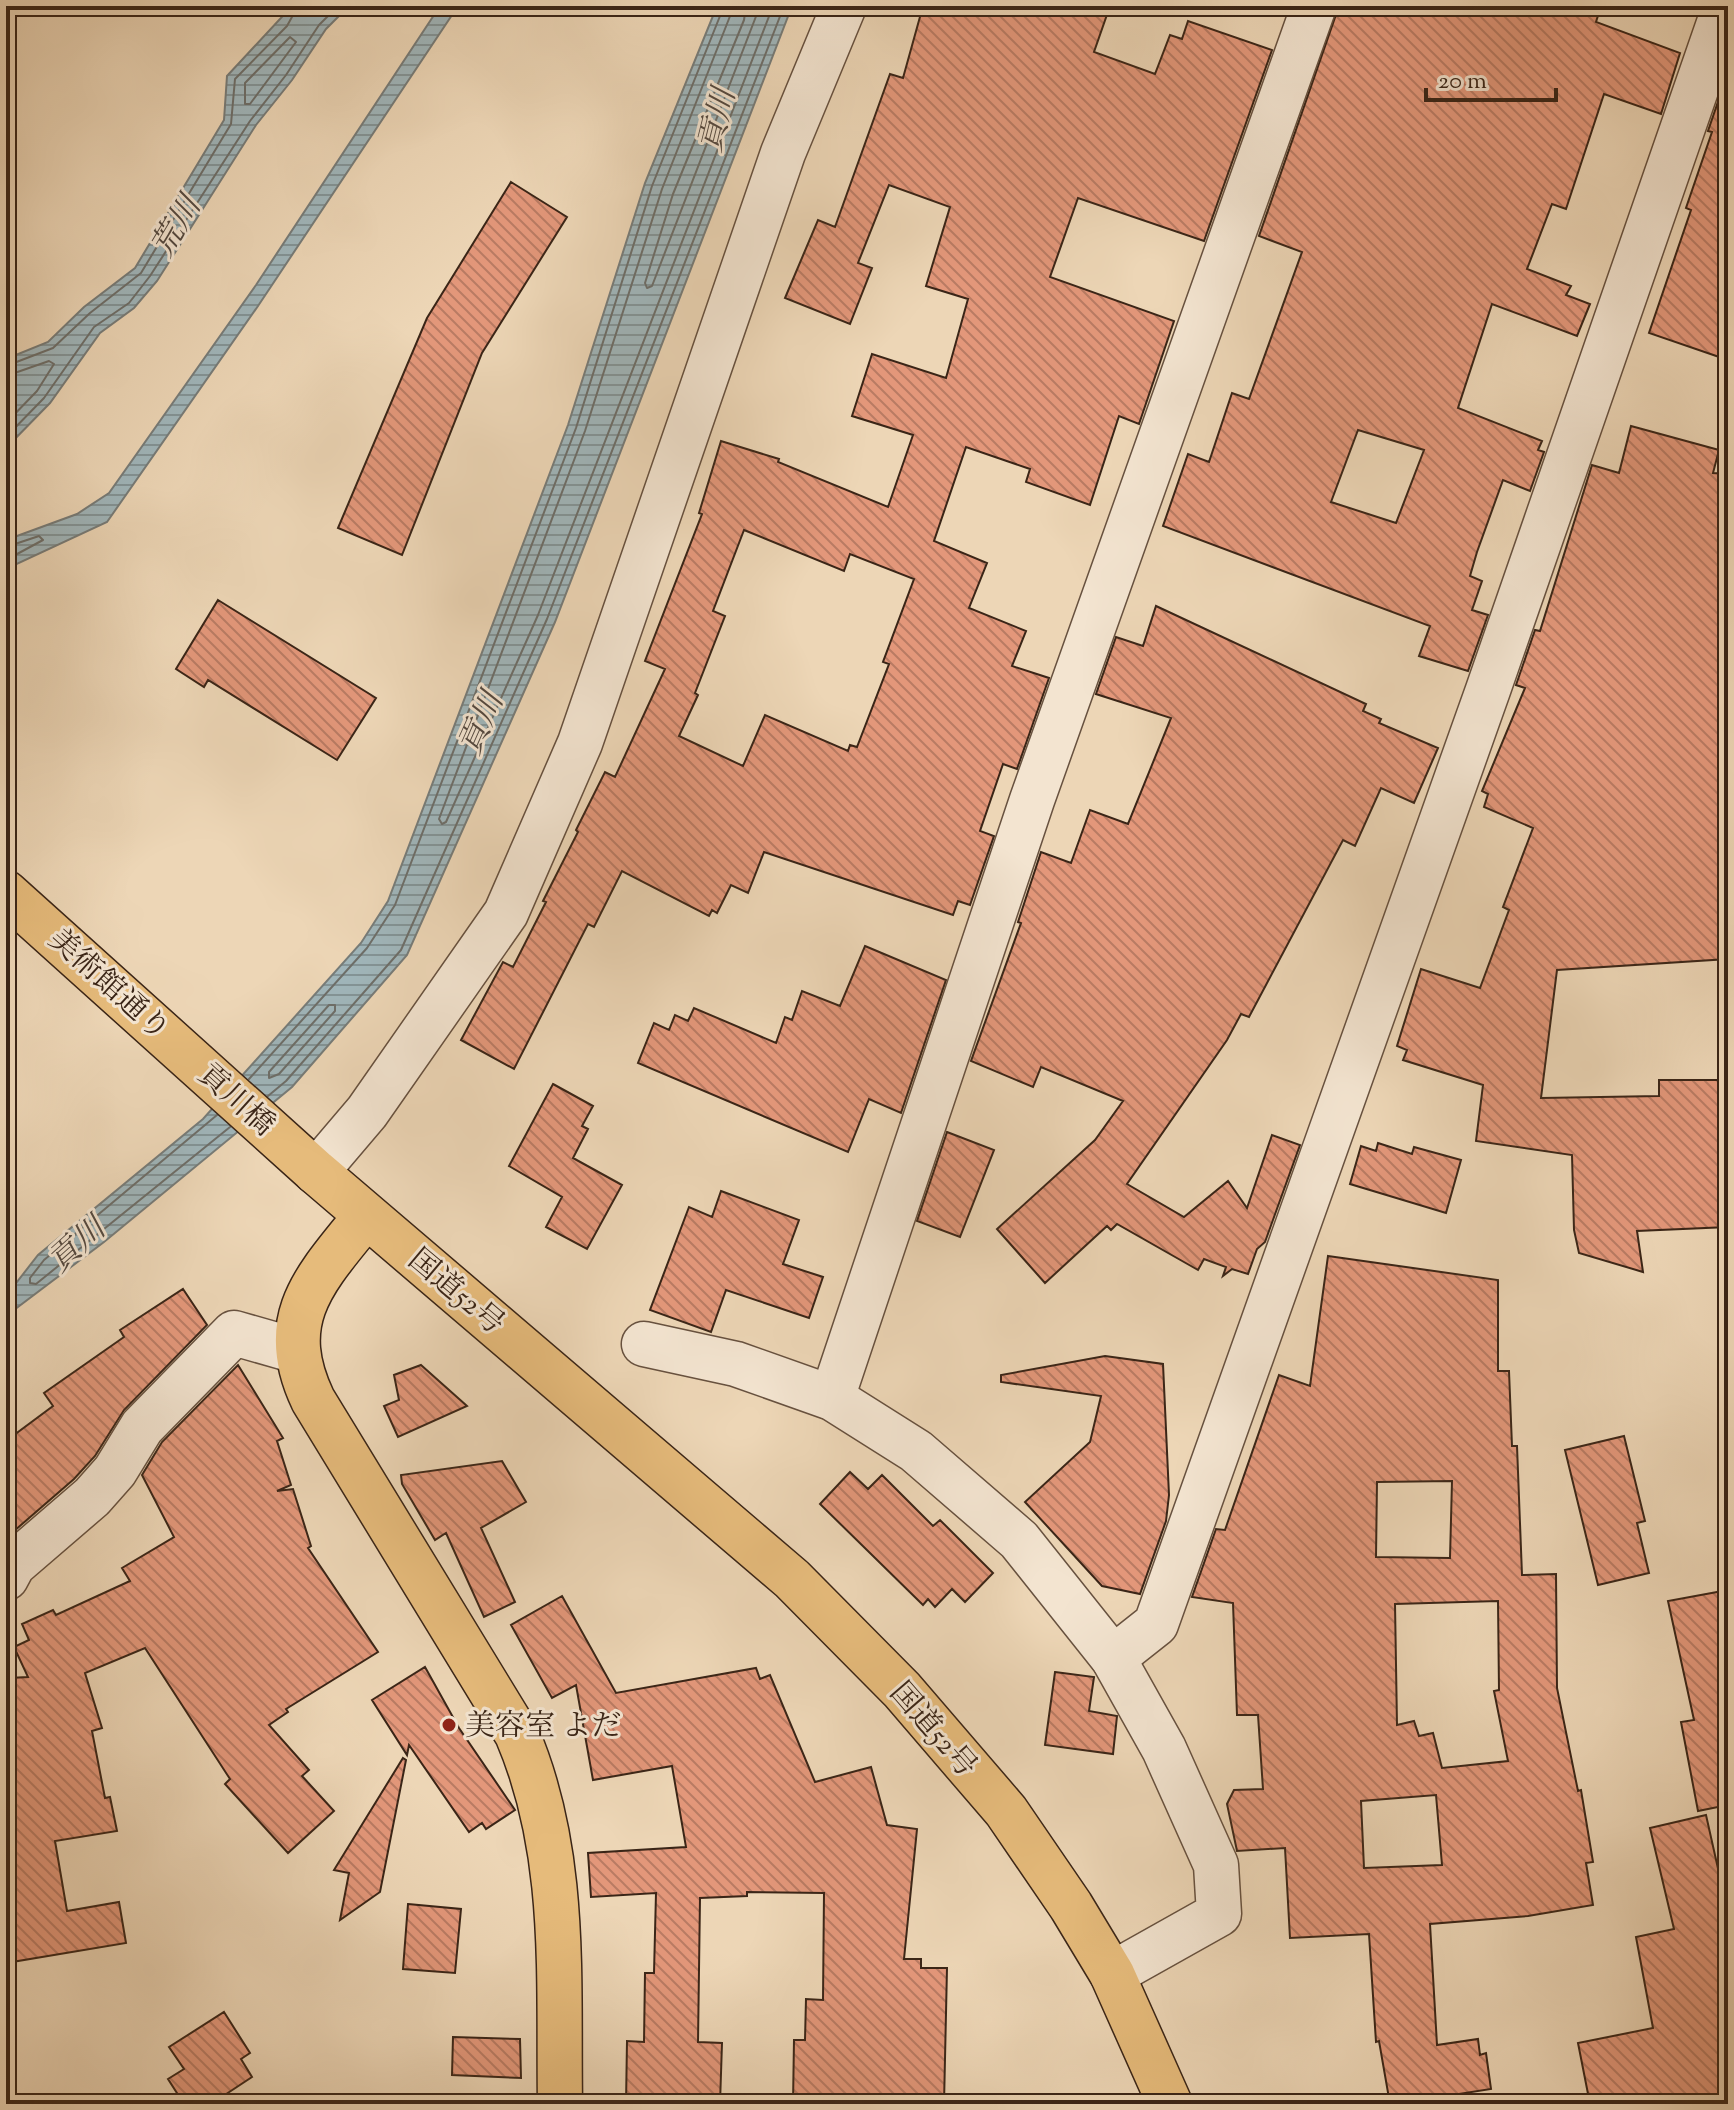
<svg xmlns="http://www.w3.org/2000/svg" width="1734" height="2110" font-family="'Sorts Mill Goudy','Noto Serif JP',serif">
<style>
.water{fill:url(#water-rules);stroke:#777c79;stroke-width:2}
.lines{fill:none;stroke-linecap:round;stroke-linejoin:round}
.shore{stroke:#6d6e69;stroke-width:2}
.building{fill:url(#building-back-hatch);stroke:#3a2517;stroke-width:2;fill-rule:evenodd}
.minor-casing{stroke:#67513f;stroke-width:47}
.tertiary-casing{stroke:#67513f;stroke-width:47}
.trunk-casing{stroke:#3a2517;stroke-width:47}
.minor{stroke:#f3e4d0;stroke-width:44}
.tertiary{stroke:#f3e4d0;stroke-width:44}
.trunk{stroke:#e6bb7b;stroke-width:44}
.poi-dot{fill:#8f2418;stroke:#f3e4d0;stroke-width:3}
.labels{text-anchor:middle;stroke-width:6;stroke-linejoin:round;paint-order:stroke}
.street-label{font-size:30px;fill:#3a2517;stroke:#f3e4d0}
.poi-label{font-size:30px;fill:#3a2517;stroke:#f3e4d0;text-anchor:start}
.water-label{font-size:32px;font-style:italic;fill:#544940;stroke:#f3e4d0}
</style>
<defs>
<pattern id="water-rules" width="6" height="5" patternUnits="userSpaceOnUse" patternTransform="scale(2)"><rect width="6" height="5" fill="#a0b6bb"/><path d="M0 2.5h6" fill="none" stroke="#839497"/></pattern>
<pattern id="building-back-hatch" width="6" height="6" patternUnits="userSpaceOnUse" patternTransform="scale(2)"><rect width="6" height="6" fill="#e3977a"/><path d="M-1 5l2 2M0 0l6 6M5-1l2 2" fill="none" stroke="#b97b63"/></pattern>
</defs>
<rect width="100%" height="100%" fill="#edd6b6"/>
<filter id="stains"><feTurbulence type="fractalNoise" baseFrequency=".0025" numOctaves="4"/><feColorMatrix values="0 0 0 0 .2 0 0 0 0 .09 0 0 0 0 .02 0 0 0 .5 -.17"/></filter>
<radialGradient id="worn" r=".72"><stop offset=".6" stop-color="#630" stop-opacity="0"/><stop offset="1" stop-color="#630" stop-opacity=".3"/></radialGradient>
<path class="water" d="M 292,6 L 349,6 L 326,29 L 292,80 L 256,125 L 157,281 L 134,308 L 100,333 L 50,403 L 6,448 L 6,391 L 13,381 L 6,386 L 6,359 L 48,342 L 84,307 L 135,268 L 224,120 L 227,76 Z
M 440,6 L 458,6 L 258,306 L 107,522 L 6,569 L 6,540 L 77,514 L 109,493 L 256,285 Z
M 717,6 L 792,6 L 555,622 L 407,955 L 292,1087 L 104,1242 L 6,1316 L 6,1296 L 38,1255 L 203,1119 L 361,943 L 388,901 L 568,425 L 645,183 Z"/>
<g class="lines">
<path class="shore" d="M 734,6 L 662,189 L 585,431 L 439,819 L 442,824 L 446,822 L 538,615 L 773,6
M 746,6 L 744,20 L 673,194 L 645,283 L 647,288 L 652,286 L 760,6
M 290,37 L 296,42 L 250,104 L 245,104 L 245,83 Z
M 6,366 L 53,348 L 90,313 L 141,273 L 231,124 L 235,79 L 287,26 L 298,6
M 6,376 L 49,361 L 54,364 L 37,391 L 6,423
M 6,437 L 44,398 L 94,327 L 129,303 L 150,276 L 250,121 L 286,75 L 319,25 L 338,6
M 6,547 L 39,536 L 43,540 L 6,560
M 329,1005 L 335,1005 L 335,1011 L 279,1074 L 269,1078 L 269,1072 Z
M 249,1079 L 367,948 L 395,905 L 576,428 L 652,186 L 724,6
M 268,1096 L 286,1081 L 401,950 L 547,619 L 784,6
M 217,1115 L 44,1260 L 30,1278 L 30,1283 L 36,1284 L 230,1127"/>
</g>
<path class="building" d="M 923,6 L 1110,6 L 1094,52 L 1155,74 L 1170,35 L 1182,39 L 1188,21 L 1272,50 L 1204,241 L 1078,198 L 1050,277 L 1174,321 L 1139,424 L 1119,416 L 1090,505 L 1026,482 L 1030,469 L 966,447 L 934,541 L 987,563 L 969,608 L 1026,631 L 1012,666 L 1049,678 L 1017,769 L 1003,764 L 980,831 L 994,836 L 970,905 L 958,901 L 953,915 L 764,852 L 748,893 L 731,885 L 717,913 L 712,910 L 709,916 L 622,871 L 594,927 L 588,924 L 514,1069 L 461,1040 L 503,962 L 513,967 L 546,902 L 543,901 L 578,832 L 576,830 L 605,772 L 615,777 L 665,669 L 645,661 L 702,514 L 699,513 L 721,441 L 779,459 L 778,462 L 888,507 L 913,435 L 852,416 L 872,354 L 946,378 L 968,299 L 926,286 L 950,207 L 889,185 L 858,263 L 872,268 L 850,324 L 785,298 L 818,220 L 835,227 L 890,74 L 903,78 ZM 744,530 L 844,571 L 850,554 L 914,579 L 883,662 L 889,664 L 857,747 L 850,745 L 848,751 L 765,715 L 743,766 L 679,736 L 698,695 L 695,693 L 725,616 L 713,611 Z
M 1339,6 L 1601,6 L 1596,22 L 1680,53 L 1661,114 L 1604,94 L 1566,209 L 1552,204 L 1527,269 L 1571,286 L 1566,295 L 1590,304 L 1577,336 L 1492,304 L 1458,408 L 1542,441 L 1538,450 L 1544,452 L 1530,491 L 1503,480 L 1477,552 L 1470,576 L 1482,581 L 1472,610 L 1488,615 L 1468,671 L 1419,656 L 1430,626 L 1163,526 L 1188,454 L 1209,462 L 1232,393 L 1249,399 L 1302,252 L 1259,236 ZM 1358,430 L 1424,450 L 1396,523 L 1331,502 Z
M 1721,93 L 1728,95 L 1728,360 L 1649,333 L 1691,210 L 1686,208 L 1712,132 L 1708,131 Z
M 511,182 L 567,217 L 482,353 L 402,555 L 338,528 L 427,318 Z
M 1631,426 L 1719,450 L 1713,473 L 1728,474 L 1728,959 L 1557,970 L 1541,1098 L 1659,1096 L 1659,1080 L 1728,1080 L 1728,1227 L 1637,1231 L 1643,1272 L 1579,1253 L 1574,1230 L 1572,1155 L 1476,1141 L 1483,1085 L 1403,1060 L 1407,1050 L 1397,1046 L 1421,969 L 1480,988 L 1509,910 L 1503,907 L 1533,828 L 1484,807 L 1488,794 L 1482,791 L 1525,688 L 1516,685 L 1535,630 L 1540,631 L 1592,465 L 1619,473 Z
M 218,600 L 376,698 L 337,760 L 208,680 L 204,687 L 176,669 Z
M 1156,606 L 1366,704 L 1363,711 L 1381,719 L 1379,723 L 1438,748 L 1414,803 L 1381,788 L 1355,846 L 1343,840 L 1249,1017 L 1241,1014 L 1227,1040 L 1127,1184 L 1184,1217 L 1228,1181 L 1247,1208 L 1272,1135 L 1300,1145 L 1265,1242 L 1257,1249 L 1248,1274 L 1232,1269 L 1223,1276 L 1226,1267 L 1204,1259 L 1198,1270 L 1117,1224 L 1111,1230 L 1107,1226 L 1045,1283 L 997,1229 L 1095,1140 L 1123,1101 L 1041,1067 L 1033,1087 L 971,1061 L 1021,923 L 1018,922 L 1041,852 L 1071,863 L 1090,810 L 1128,824 L 1171,718 L 1096,694 L 1116,637 L 1143,646 Z
M 865,946 L 946,980 L 901,1113 L 869,1099 L 848,1152 L 638,1063 L 654,1023 L 669,1030 L 675,1015 L 688,1021 L 694,1008 L 776,1043 L 785,1017 L 792,1020 L 802,991 L 840,1006 Z
M 553,1084 L 593,1106 L 582,1126 L 588,1129 L 573,1158 L 622,1185 L 587,1249 L 546,1227 L 562,1197 L 509,1166 Z
M 947,1132 L 994,1150 L 960,1237 L 917,1221 Z
M 1378,1143 L 1412,1154 L 1414,1147 L 1461,1160 L 1446,1213 L 1350,1184 L 1361,1146 L 1376,1151 Z
M 721,1191 L 799,1220 L 783,1264 L 823,1277 L 809,1318 L 726,1290 L 711,1332 L 650,1310 L 689,1207 L 712,1217 Z
M 1328,1256 L 1498,1280 L 1498,1371 L 1509,1371 L 1512,1446 L 1517,1446 L 1522,1575 L 1556,1574 L 1557,1688 L 1578,1791 L 1581,1790 L 1593,1862 L 1586,1863 L 1593,1905 L 1528,1916 L 1430,1924 L 1437,2045 L 1478,2039 L 1480,2055 L 1486,2053 L 1491,2089 L 1395,2104 L 1390,2104 L 1379,2041 L 1376,2042 L 1369,1934 L 1290,1938 L 1285,1848 L 1237,1851 L 1227,1804 L 1234,1790 L 1263,1789 L 1258,1715 L 1237,1715 L 1233,1603 L 1192,1597 L 1216,1529 L 1225,1530 L 1279,1375 L 1310,1386 ZM 1452,1481 L 1450,1558 L 1376,1557 L 1377,1482 ZM 1498,1601 L 1499,1690 L 1494,1691 L 1508,1761 L 1442,1768 L 1433,1733 L 1419,1736 L 1414,1721 L 1397,1725 L 1395,1604 ZM 1436,1795 L 1442,1865 L 1364,1868 L 1361,1801 Z
M 183,1289 L 207,1325 L 124,1410 L 95,1456 L 74,1479 L 6,1538 L 6,1441 L 53,1406 L 44,1393 L 124,1337 L 120,1330 Z
M 1105,1356 L 1163,1364 L 1169,1495 L 1166,1521 L 1140,1594 L 1102,1586 L 1025,1502 L 1090,1442 L 1101,1396 L 1001,1382 L 1001,1375 Z
M 238,1365 L 283,1438 L 277,1441 L 291,1485 L 277,1491 L 293,1489 L 311,1546 L 308,1548 L 378,1652 L 286,1709 L 288,1712 L 269,1725 L 309,1770 L 302,1776 L 334,1811 L 288,1853 L 225,1784 L 230,1779 L 145,1648 L 85,1673 L 102,1728 L 92,1731 L 105,1798 L 110,1797 L 117,1831 L 55,1841 L 67,1911 L 119,1902 L 126,1943 L 6,1963 L 6,1723 L 9,1678 L 28,1677 L 14,1647 L 29,1640 L 22,1624 L 53,1610 L 56,1615 L 130,1581 L 122,1568 L 174,1537 L 142,1475 L 162,1442 Z
M 421,1365 L 467,1406 L 398,1437 L 384,1406 L 399,1400 L 394,1375 Z
M 1624,1436 L 1645,1521 L 1637,1523 L 1649,1573 L 1598,1585 L 1565,1450 Z
M 502,1461 L 526,1502 L 481,1528 L 515,1602 L 484,1617 L 446,1533 L 435,1540 L 402,1484 L 401,1475 Z
M 850,1472 L 868,1489 L 882,1475 L 933,1526 L 940,1520 L 993,1573 L 965,1602 L 952,1589 L 935,1607 L 928,1599 L 923,1605 L 820,1504 Z
M 1728,1590 L 1728,1805 L 1698,1811 L 1681,1722 L 1694,1720 L 1668,1601 Z
M 562,1596 L 616,1693 L 756,1668 L 760,1679 L 770,1675 L 815,1782 L 871,1767 L 887,1825 L 917,1829 L 904,1959 L 921,1959 L 921,1968 L 947,1968 L 944,2104 L 793,2104 L 794,2040 L 805,2040 L 806,1999 L 823,2000 L 824,1893 L 747,1892 L 747,1896 L 700,1898 L 698,2042 L 722,2043 L 720,2104 L 626,2104 L 627,2041 L 644,2042 L 645,1973 L 654,1973 L 656,1893 L 591,1897 L 588,1853 L 686,1847 L 672,1766 L 593,1780 L 576,1685 L 552,1698 L 511,1625 Z
M 425,1667 L 459,1728 L 515,1810 L 486,1829 L 482,1823 L 469,1832 L 409,1745 L 407,1755 L 372,1700 Z
M 1055,1672 L 1094,1677 L 1089,1711 L 1117,1716 L 1113,1754 L 1045,1745 Z
M 403,1758 L 406,1760 L 380,1892 L 340,1920 L 349,1873 L 334,1870 Z
M 1706,1815 L 1728,1913 L 1728,2104 L 1590,2104 L 1578,2043 L 1653,2028 L 1636,1937 L 1674,1929 L 1650,1828 Z
M 408,1904 L 461,1909 L 455,1973 L 403,1969 Z
M 224,2012 L 250,2053 L 241,2059 L 252,2077 L 211,2104 L 184,2104 L 168,2079 L 184,2069 L 169,2047 Z
M 453,2037 L 520,2039 L 521,2078 L 452,2075 Z"/>
<g class="lines">
<g class="minor-casing">
<path id="minor" d="M 316,1172 L 367,1112 L 506,913 L 580,743 L 783,153 L 844,6
M 832,1398 L 1032,800 L 1314,6
M 6,1578 L 13,1565 L 92,1497 L 115,1471 L 142,1427 L 234,1333 L 297,1351
M 1113,1658 L 1156,1624 L 1488,690 L 1725,6"/>
</g>
<g class="tertiary-casing">
<path id="tertiary" d="M 644,1344 L 736,1364 L 832,1398 L 916,1451 L 1019,1540 L 1113,1658 L 1164,1749 L 1216,1865 L 1219,1914 L 1112,1974"/>
</g>
<g class="trunk-casing">
<path id="trunk" d="M 6,893 L 316,1172 L 792,1579 L 902,1690 L 1006,1811 L 1071,1906 L 1112,1974 L 1170,2104
M 366,1216 C 316,1278 274,1318 313,1400 L 517,1734 C 568,1853 558,1978 560,2104"/>
</g>
<use href="#minor" class="minor"/>
<use href="#tertiary" class="tertiary"/>
<use href="#trunk" class="trunk"/>
</g>
<circle class="poi-dot" cx="449" cy="1725" r="8"/>
<g class="labels">
<g class="street-label">
<text transform="translate(110 984) rotate(42)" y="10">美術館通り</text>
<text transform="translate(237 1099) rotate(42)" y="10">貢川橋</text>
<text transform="translate(457 1291) rotate(40)" y="10">国道52号</text>
<text transform="translate(934 1729) rotate(49)" y="10">国道52号</text>
</g>
<g class="poi-label">
<text x="465" y="1735">美容室 よだ</text>
</g>
<g class="water-label">
<text transform="translate(716 120) rotate(-76)" y="11">貢川</text>
<text transform="translate(175 226) rotate(-59)" y="11">荒川</text>
<text transform="translate(480 723) rotate(-66)" y="11">貢川</text>
<text transform="translate(76 1244) rotate(-42)" y="11">貢川</text>
</g>
</g>
<rect width="1734" height="2110" fill="none" stroke="#edd6b6" stroke-width="32"/>
<rect x="8" y="8" width="1718" height="2094" fill="none" stroke="#3a2517" stroke-width="4"/>
<rect x="16" y="16" width="1702" height="2078" fill="none" stroke="#3a2517" stroke-width="2"/>
<path d="M1426 88v12h130v-12" fill="none" stroke="#3a2517" stroke-width="4"/>
<text x="1438" y="88" font-size="24" fill="#3a2517" stroke="#f3e4d0" stroke-width="6" paint-order="stroke">20 m</text>
<rect width="100%" height="100%" filter="url(#stains)"/>
<rect width="100%" height="100%" fill="url(#worn)"/>
</svg>
